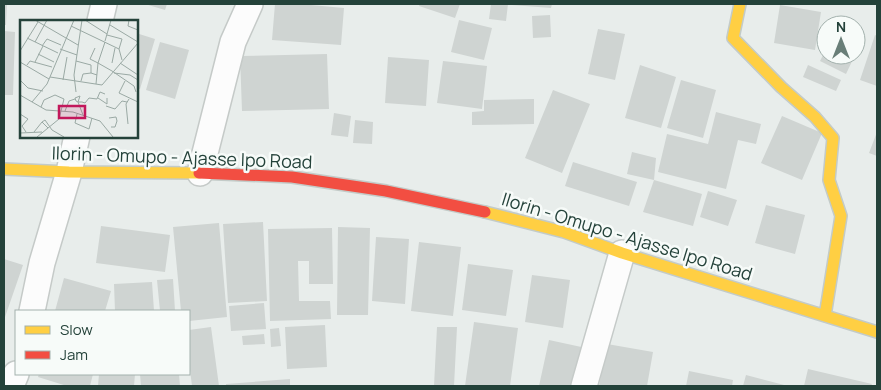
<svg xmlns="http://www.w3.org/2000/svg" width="881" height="390" font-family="Manrope,sans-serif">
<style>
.building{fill:#cfd4d2}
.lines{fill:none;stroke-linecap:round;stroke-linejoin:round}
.street-casing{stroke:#c5cac8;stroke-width:28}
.slow-casing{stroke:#c3cbc8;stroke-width:14}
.jam-casing{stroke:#c3cbc8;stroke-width:14}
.street{stroke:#fcfcfc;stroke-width:25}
.slow{stroke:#ffcf43;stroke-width:11}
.jam{stroke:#f24e42;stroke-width:11}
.labels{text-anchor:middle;stroke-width:5;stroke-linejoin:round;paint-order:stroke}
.street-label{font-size:18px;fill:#24423a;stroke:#f7fbf9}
.inset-road{fill:none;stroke:#9aa9a4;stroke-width:1}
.view{fill:#c2185b;fill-opacity:0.15;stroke:#c2185b;stroke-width:2.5}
.inset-edge{fill:none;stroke:#24423a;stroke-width:2.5}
</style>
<rect width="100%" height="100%" fill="#e8edeb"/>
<path class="building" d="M 4,4 L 7,4 L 6,25 L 4,25 Z
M 145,4 L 167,4 L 165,10 Z
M 275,4 L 300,4 L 344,8 L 341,45 L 272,40 Z
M 420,4 L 460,4 L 455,18 L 419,6 Z
M 491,4 L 508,4 L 506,21 L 489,19 Z
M 512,4 L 552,4 L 551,8 L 512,5 Z
M 780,5 L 821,12 L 815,50 L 774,43 Z
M 550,15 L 551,37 L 533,38 L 532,16 Z
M 459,20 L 492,28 L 484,60 L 451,52 Z
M 598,29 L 625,34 L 615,80 L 588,74 Z
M 4,31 L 15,32 L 13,95 L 4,95 Z
M 136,33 L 155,39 L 140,89 L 136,88 Z
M 875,35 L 877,36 L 877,86 L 860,80 Z
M 160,42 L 189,50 L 175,99 L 146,90 Z
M 826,49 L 826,55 L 855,55 L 846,74 L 820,61 Z
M 327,54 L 329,109 L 242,111 L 240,56 Z
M 388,57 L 429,60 L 426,106 L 385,103 Z
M 443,61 L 487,66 L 482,109 L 437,103 Z
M 640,65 L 676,77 L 661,128 L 625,118 Z
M 808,65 L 841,80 L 836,91 L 803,77 Z
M 681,80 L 716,90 L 703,138 L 667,128 Z
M 553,90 L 590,104 L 562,173 L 525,158 Z
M 534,99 L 534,124 L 472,125 L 472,112 L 484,111 L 484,100 Z
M 716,112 L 761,124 L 756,144 L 738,140 L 726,189 L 658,172 L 667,134 L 708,144 Z
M 334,113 L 351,116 L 348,137 L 331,135 Z
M 782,116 L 822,133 L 802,180 L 761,163 Z
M 355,120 L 373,122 L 372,144 L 353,143 Z
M 877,132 L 877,156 L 869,153 Z
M 632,152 L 656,158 L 654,180 L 627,174 Z
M 573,162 L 637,182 L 629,206 L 565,186 Z
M 654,180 L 702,194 L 693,226 L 643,212 Z
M 708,191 L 737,200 L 728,226 L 700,217 Z
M 766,205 L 805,215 L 795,254 L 755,243 Z
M 263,222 L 267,301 L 228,303 L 223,224 Z
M 219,223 L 227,317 L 189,321 L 189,311 L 181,311 L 173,227 Z
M 101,226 L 170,235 L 165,272 L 96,263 Z
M 338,227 L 370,228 L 368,315 L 337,315 Z
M 332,228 L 333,284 L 309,284 L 309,261 L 298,261 L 299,301 L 330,301 L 331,319 L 270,321 L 268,229 Z
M 376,237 L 409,239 L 405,304 L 372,301 Z
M 419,242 L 461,247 L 453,316 L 411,311 Z
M 4,259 L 23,265 L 4,320 Z
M 468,264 L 513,270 L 506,316 L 462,310 Z
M 532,275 L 570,280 L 563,328 L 525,322 Z
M 64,278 L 111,291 L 105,311 L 55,311 Z
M 173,279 L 175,311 L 160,311 L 157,280 Z
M 152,282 L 154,311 L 115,311 L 114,284 Z
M 264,303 L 266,329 L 231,331 L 229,306 Z
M 474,322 L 518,328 L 510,386 L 465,386 Z
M 325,325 L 327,367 L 287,369 L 285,327 Z
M 211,327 L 219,386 L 192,386 L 189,362 L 189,330 Z
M 437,327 L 457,327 L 454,386 L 434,386 Z
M 279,328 L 281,346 L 271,347 L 270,329 Z
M 264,334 L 265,344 L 243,345 L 242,336 Z
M 549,340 L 586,348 L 578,386 L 539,386 Z
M 607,344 L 653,352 L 647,386 L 599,386 Z
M 808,369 L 872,384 L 871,386 L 804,386 Z
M 689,371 L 733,380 L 732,386 L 686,386 Z
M 39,374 L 93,374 L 90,386 L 67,386 L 38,377 Z
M 99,374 L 135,374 L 134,386 L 98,386 Z
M 140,374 L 179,374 L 180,386 L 141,386 Z
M 746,375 L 788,386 L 743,386 Z
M 290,379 L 290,386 L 226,386 L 226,384 Z"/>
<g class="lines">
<g class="street-casing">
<path id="street" d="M 100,21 L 104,4
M 200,173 L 233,42 L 250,4
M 32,311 L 42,263 L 69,172 L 77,136
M 11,386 L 16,374
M 584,386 L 622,253"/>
</g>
<g class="slow-casing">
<path id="slow" d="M 740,4 L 733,38 L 781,87 L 815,117 L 833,138 L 829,180 L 841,216 L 825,316
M 4,169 L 69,172 L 199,173
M 485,212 L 564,232 L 622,253 L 877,332"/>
</g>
<g class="jam-casing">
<path id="jam" d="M 199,173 L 292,177 L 386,191 L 485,212"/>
</g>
<use href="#street" class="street"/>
<use href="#slow" class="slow"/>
<use href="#jam" class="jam"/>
</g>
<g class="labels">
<g class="street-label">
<text transform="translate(182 158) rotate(2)" y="6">Ilorin - Omupo - Ajasse Ipo Road</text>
<text transform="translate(627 237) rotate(17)" y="6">Ilorin - Omupo - Ajasse Ipo Road</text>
</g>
</g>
<g transform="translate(20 20)">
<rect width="118" height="118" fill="#e8edeb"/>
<path class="inset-road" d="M 15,0 L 58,25M 65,0 L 87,14M 109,0 L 108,6 L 118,10M 90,5 L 118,22M 51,6 L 99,29 L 102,40M 87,15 L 102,19 L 99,29M 7,18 L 38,33M 85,21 L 91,0M 15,22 L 27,0M 22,26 L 27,19 L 41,25M 75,28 L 70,39 L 78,43M 40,29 L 57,35M 0,31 L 18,2M 18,34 L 34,42M 56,41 L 71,45 L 71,53 L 77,55M 0,42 L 29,59M 15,42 L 23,26M 78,43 L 92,51M 92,43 L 95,28M 100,43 L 118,55M 7,45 L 10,41 L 32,47M 92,51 L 114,66 L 116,72M 94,53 L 110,55 L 118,60M 30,57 L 82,65 L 118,23M 0,60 L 8,68 L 23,71M 43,60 L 47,37M 61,61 L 63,54 L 71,53M 105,61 L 99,73 L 118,82M 76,64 L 78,43 L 85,22M 56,72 L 54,55 L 62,0M 0,75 L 26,90 L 53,92 L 80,101 L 93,117M 78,78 L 87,84 L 87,78M 12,82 L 27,64 L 54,0M 86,86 L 95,89 L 102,81 L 107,82M 45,91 L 49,81 L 55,79M 0,94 L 8,99 L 2,106 L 6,112M 57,94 L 55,103 L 69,109 L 72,98M 63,95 L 58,82 L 60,76 L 55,78 L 56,81 L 58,82 L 62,82 L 65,83 L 69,78 L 77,79 L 80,72 L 85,74M 89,98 L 96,97 L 97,101 L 95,107 L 91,107M 22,102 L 25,100 L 32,110 L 44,117M 108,104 L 106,84 L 109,79M 14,112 L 22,102 L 28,108M 0,113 L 22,112M 17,117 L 39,99 L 44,79 L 35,75 L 24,80 L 21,87"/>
<path class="view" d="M 39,86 L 65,86 L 65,98 L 39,98 Z"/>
<rect width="118" height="118" class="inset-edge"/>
</g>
<rect width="881" height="390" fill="none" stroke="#24423a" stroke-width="10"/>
<rect x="15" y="310" width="175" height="65" fill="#f7fbf9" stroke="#a3b1ad"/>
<rect x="25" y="326" width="25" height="8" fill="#ffcf43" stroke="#a3b1ad"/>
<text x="60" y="335" font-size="15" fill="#24423a">Slow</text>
<rect x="25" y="351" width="25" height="8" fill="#f24e42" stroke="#a3b1ad"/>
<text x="60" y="360" font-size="15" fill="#24423a">Jam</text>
<g transform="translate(841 40)"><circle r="24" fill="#f7fbf9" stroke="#a3b1ad"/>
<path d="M0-4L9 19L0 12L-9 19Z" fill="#697e78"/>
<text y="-8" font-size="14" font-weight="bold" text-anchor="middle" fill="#24423a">N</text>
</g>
</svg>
